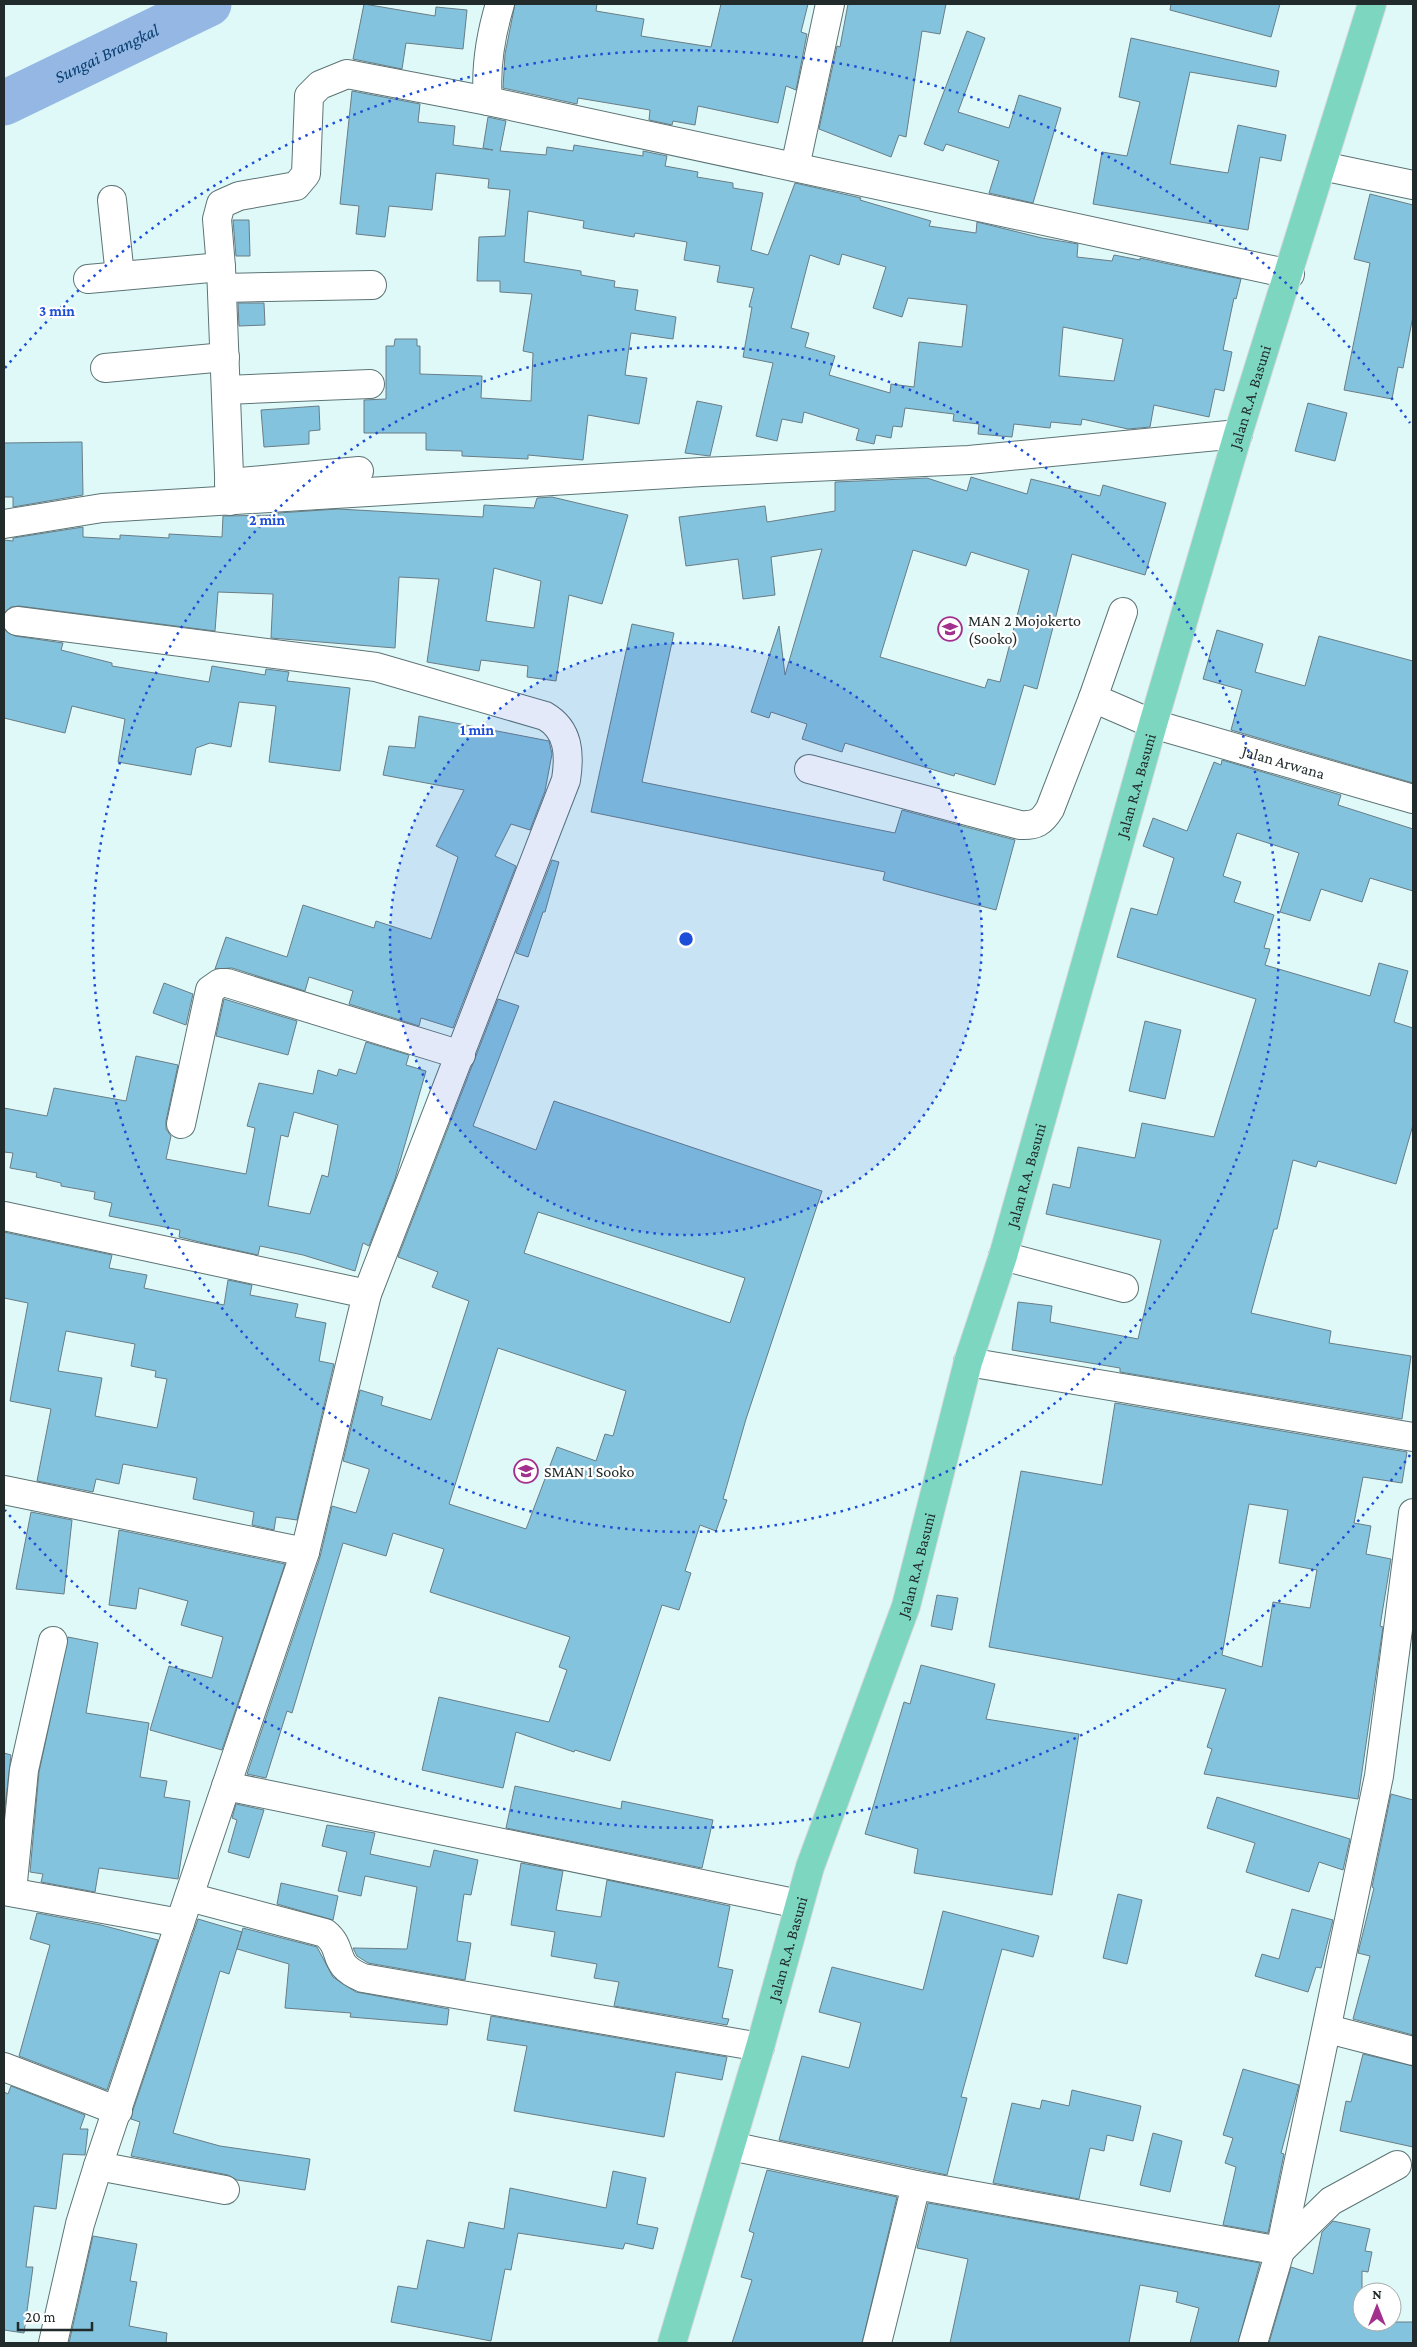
<svg xmlns="http://www.w3.org/2000/svg" width="1417" height="2347" font-family="'Crimson Pro',serif">
<style>
.lines{fill:none;stroke-linecap:round;stroke-linejoin:round}
.river{stroke:#94b8e3;stroke-width:45}
.building{fill:#84c3dd;stroke:#697d86;fill-rule:evenodd}
.minor-casing{stroke:#5d7475;stroke-width:30}
.major-casing{stroke:#d7d9d9;stroke-width:30}
.minor{stroke:#fff;stroke-width:28}
.major{stroke:#7dd7c0;stroke-width:28}
.ring{fill:none;stroke:#1d4ed8;stroke-width:2.5;stroke-dasharray:2.5 5}
.labels{text-anchor:middle;stroke-width:4.5;stroke-linejoin:round;paint-order:stroke}
.street-label{font-size:16px;fill:#212b2b;stroke:#fff}
.poi-label{font-size:16px;fill:#212b2b;stroke:#fff;text-anchor:start}
.water-label{font-size:18px;font-style:italic;fill:#093d71;stroke:#fff}
.centre{fill:#1d4ed8;stroke:#fff;stroke-width:2.5}
.ring-label{font-size:15px;text-anchor:middle;font-weight:bold;fill:#1d4ed8;stroke:#fff;stroke-width:4.5;stroke-linejoin:round;paint-order:stroke}
</style>
<rect width="100%" height="100%" fill="#dff9f9"/>
<g class="lines">
<path class="river" id="s1" d="M 4,103 L 209,4"/>
</g>
<path class="building" d="M 364,4 L 435,16 L 436,7 L 467,10 L 463,49 L 406,43 L 402,69 L 353,59 Z
M 515,4 L 597,4 L 596,11 L 644,19 L 641,36 L 711,47 L 721,4 L 808,4 L 801,32 L 807,34 L 796,90 L 786,86 L 778,123 L 698,106 L 695,125 L 673,121 L 672,125 L 649,120 L 650,110 L 578,98 L 577,104 L 503,88 L 505,54 Z
M 848,4 L 946,4 L 940,34 L 922,31 L 906,137 L 899,135 L 891,157 L 819,129 L 837,46 L 840,47 Z
M 1171,4 L 1280,4 L 1271,37 L 1170,10 Z
M 967,31 L 985,38 L 958,112 L 1009,128 L 1019,95 L 1061,108 L 1033,203 L 989,193 L 999,161 L 946,144 L 943,151 L 924,144 Z
M 1131,38 L 1279,71 L 1276,87 L 1190,72 L 1170,164 L 1228,173 L 1238,125 L 1286,135 L 1281,161 L 1260,157 L 1248,230 L 1093,204 L 1102,152 L 1127,156 L 1140,102 L 1119,97 Z
M 352,91 L 420,104 L 418,122 L 455,126 L 453,145 L 493,150 L 483,148 L 488,117 L 506,121 L 500,151 L 546,155 L 547,147 L 573,151 L 574,145 L 643,156 L 643,151 L 667,156 L 665,166 L 698,172 L 697,177 L 733,183 L 733,188 L 763,193 L 751,250 L 768,255 L 795,183 L 861,198 L 860,200 L 931,221 L 929,226 L 976,233 L 977,222 L 1042,238 L 1078,244 L 1077,257 L 1112,261 L 1114,255 L 1140,260 L 1140,258 L 1241,279 L 1236,299 L 1234,298 L 1223,350 L 1232,352 L 1224,391 L 1215,389 L 1209,417 L 1154,405 L 1150,427 L 1128,429 L 1082,419 L 1081,425 L 1051,422 L 1050,428 L 1014,424 L 1012,437 L 978,434 L 979,424 L 953,421 L 954,414 L 905,408 L 902,427 L 893,426 L 891,438 L 876,435 L 874,444 L 856,440 L 859,429 L 804,412 L 802,423 L 782,419 L 777,441 L 756,436 L 773,363 L 743,357 L 752,307 L 749,307 L 754,288 L 717,282 L 720,266 L 684,260 L 687,242 L 635,233 L 634,237 L 583,228 L 584,221 L 528,211 L 524,262 L 581,271 L 581,275 L 615,281 L 614,287 L 638,290 L 635,310 L 676,317 L 673,339 L 631,333 L 625,375 L 647,378 L 639,424 L 588,415 L 583,460 L 528,455 L 528,459 L 462,456 L 462,451 L 426,450 L 426,433 L 364,433 L 364,400 L 386,399 L 386,346 L 394,346 L 395,339 L 417,339 L 417,346 L 420,346 L 420,374 L 482,376 L 481,398 L 531,401 L 533,353 L 523,351 L 532,294 L 500,292 L 500,281 L 477,281 L 479,237 L 505,236 L 510,190 L 488,188 L 489,179 L 436,173 L 432,210 L 389,206 L 385,237 L 356,234 L 359,206 L 340,204 ZM 842,254 L 886,267 L 873,308 L 902,317 L 908,298 L 967,305 L 962,347 L 919,342 L 914,387 L 891,384 L 890,393 L 829,375 L 835,356 L 805,347 L 809,333 L 791,328 L 810,255 L 839,265 ZM 1063,327 L 1123,339 L 1114,381 L 1059,376 Z
M 1370,194 L 1413,205 L 1413,316 L 1403,368 L 1398,367 L 1392,399 L 1344,390 L 1370,263 L 1354,259 Z
M 233,220 L 249,220 L 250,256 L 236,256 Z
M 238,303 L 264,303 L 265,325 L 239,326 Z
M 697,401 L 722,406 L 710,456 L 685,453 Z
M 1308,403 L 1347,413 L 1335,461 L 1295,451 Z
M 319,406 L 320,430 L 309,431 L 309,444 L 264,447 L 261,410 Z
M 82,442 L 83,495 L 13,507 L 13,497 L 4,497 L 4,443 Z
M 971,477 L 1027,494 L 1031,479 L 1100,496 L 1103,485 L 1166,503 L 1145,575 L 1072,554 L 1037,689 L 1024,685 L 995,785 L 955,773 L 954,776 L 845,743 L 842,752 L 802,739 L 807,724 L 771,712 L 769,718 L 751,712 L 779,626 L 785,675 L 822,549 L 771,557 L 775,595 L 743,599 L 738,559 L 686,566 L 679,517 L 765,506 L 767,522 L 835,511 L 835,482 L 927,478 L 967,491 ZM 913,550 L 966,566 L 971,552 L 1029,570 L 1000,682 L 988,679 L 985,688 L 880,657 Z
M 552,497 L 628,515 L 602,604 L 569,595 L 556,681 L 527,677 L 528,666 L 481,660 L 479,671 L 427,662 L 439,579 L 399,577 L 395,648 L 271,638 L 273,594 L 218,592 L 215,631 L 19,606 L 11,607 L 4,613 L 4,540 L 13,541 L 13,538 L 83,527 L 83,537 L 120,539 L 120,535 L 169,538 L 169,534 L 222,537 L 223,516 L 278,515 L 278,513 L 338,509 L 483,517 L 484,505 L 534,508 L 537,498 ZM 494,568 L 541,581 L 534,628 L 486,621 Z
M 632,624 L 674,633 L 642,782 L 895,833 L 902,810 L 1015,840 L 996,910 L 883,880 L 885,872 L 591,812 Z
M 4,629 L 15,636 L 63,643 L 61,650 L 112,663 L 112,666 L 209,682 L 212,666 L 265,675 L 266,669 L 289,672 L 287,681 L 350,688 L 340,771 L 269,762 L 276,706 L 239,702 L 231,747 L 210,743 L 196,748 L 191,775 L 118,762 L 125,719 L 72,706 L 65,733 L 4,718 Z
M 1217,630 L 1263,644 L 1255,672 L 1305,686 L 1319,636 L 1413,661 L 1413,783 L 1231,730 L 1242,690 L 1203,679 Z
M 419,716 L 549,741 L 552,754 L 545,791 L 530,830 L 511,824 L 495,856 L 516,866 L 453,1028 L 421,1018 L 419,1026 L 349,1004 L 353,991 L 309,977 L 305,991 L 232,968 L 215,969 L 226,937 L 287,957 L 303,905 L 374,928 L 376,921 L 431,939 L 458,857 L 436,846 L 464,790 L 383,775 L 389,746 L 415,748 Z
M 1222,760 L 1341,795 L 1338,805 L 1413,829 L 1413,891 L 1370,878 L 1362,902 L 1321,889 L 1310,921 L 1280,912 L 1299,853 L 1237,833 L 1223,876 L 1241,882 L 1234,902 L 1274,915 L 1264,948 L 1270,949 L 1265,965 L 1370,996 L 1379,963 L 1408,971 L 1394,1022 L 1413,1028 L 1413,1125 L 1396,1184 L 1318,1161 L 1316,1167 L 1293,1160 L 1277,1229 L 1274,1229 L 1251,1313 L 1331,1331 L 1329,1343 L 1411,1356 L 1402,1419 L 1120,1372 L 1120,1368 L 1012,1350 L 1018,1302 L 1052,1306 L 1050,1322 L 1138,1339 L 1161,1240 L 1046,1214 L 1053,1184 L 1070,1188 L 1078,1147 L 1135,1158 L 1142,1123 L 1214,1137 L 1256,999 L 1117,957 L 1131,908 L 1157,915 L 1174,858 L 1143,846 L 1153,818 L 1187,831 L 1214,762 L 1221,765 Z
M 552,860 L 559,862 L 545,912 L 543,912 L 528,957 L 516,953 Z
M 164,983 L 193,994 L 186,1025 L 153,1013 Z
M 224,999 L 297,1021 L 288,1055 L 216,1036 Z
M 498,999 L 519,1006 L 473,1126 L 536,1150 L 554,1101 L 822,1191 L 746,1419 L 723,1499 L 727,1500 L 716,1531 L 700,1525 L 685,1571 L 691,1573 L 679,1610 L 662,1605 L 610,1761 L 575,1750 L 574,1752 L 516,1732 L 503,1788 L 422,1770 L 439,1697 L 549,1722 L 567,1670 L 559,1667 L 570,1637 L 430,1592 L 444,1549 L 393,1533 L 386,1556 L 343,1543 L 292,1713 L 287,1711 L 266,1778 L 247,1774 L 320,1557 L 332,1506 L 356,1513 L 369,1471 L 369,1469 L 343,1461 L 360,1390 L 383,1397 L 381,1405 L 431,1420 L 469,1301 L 432,1287 L 438,1272 L 398,1257 ZM 538,1212 L 745,1278 L 730,1323 L 524,1253 ZM 498,1348 L 626,1391 L 613,1436 L 605,1434 L 596,1461 L 557,1447 L 526,1529 L 449,1504 Z
M 1145,1021 L 1181,1030 L 1165,1099 L 1129,1091 Z
M 366,1042 L 409,1055 L 406,1065 L 426,1071 L 395,1179 L 369,1246 L 363,1243 L 355,1271 L 303,1255 L 260,1246 L 258,1255 L 208,1244 L 179,1237 L 180,1230 L 109,1216 L 112,1203 L 94,1199 L 95,1192 L 61,1186 L 61,1183 L 36,1177 L 37,1173 L 10,1168 L 13,1153 L 4,1152 L 4,1108 L 47,1116 L 54,1088 L 126,1101 L 136,1056 L 178,1065 L 166,1121 L 166,1129 L 171,1136 L 166,1159 L 246,1174 L 255,1128 L 247,1126 L 259,1083 L 313,1094 L 318,1070 L 337,1076 L 339,1069 L 356,1074 ZM 294,1112 L 338,1125 L 328,1177 L 322,1175 L 310,1214 L 268,1206 L 281,1135 L 288,1137 Z
M 4,1232 L 112,1255 L 109,1268 L 147,1275 L 144,1288 L 224,1305 L 228,1280 L 252,1285 L 250,1295 L 298,1304 L 295,1317 L 326,1323 L 319,1361 L 334,1364 L 297,1520 L 276,1517 L 274,1530 L 252,1525 L 254,1512 L 193,1499 L 197,1478 L 123,1464 L 119,1484 L 96,1479 L 93,1492 L 37,1481 L 51,1409 L 10,1401 L 28,1303 L 4,1298 ZM 66,1331 L 135,1344 L 131,1366 L 156,1371 L 155,1377 L 167,1379 L 157,1428 L 95,1416 L 102,1378 L 58,1371 Z
M 1115,1403 L 1407,1452 L 1402,1483 L 1363,1477 L 1354,1523 L 1371,1526 L 1366,1554 L 1391,1559 L 1380,1626 L 1383,1627 L 1358,1799 L 1204,1774 L 1212,1749 L 1207,1747 L 1226,1689 L 989,1647 L 1021,1471 L 1102,1485 ZM 1249,1504 L 1288,1510 L 1279,1563 L 1317,1570 L 1310,1608 L 1273,1602 L 1262,1667 L 1222,1655 Z
M 31,1512 L 72,1520 L 64,1594 L 16,1589 Z
M 119,1530 L 285,1564 L 222,1750 L 150,1730 L 169,1666 L 212,1678 L 223,1637 L 181,1625 L 188,1601 L 139,1588 L 136,1609 L 109,1605 Z
M 937,1595 L 958,1598 L 952,1630 L 931,1626 Z
M 68,1637 L 98,1643 L 86,1713 L 149,1723 L 140,1777 L 167,1781 L 164,1797 L 190,1801 L 178,1879 L 99,1868 L 95,1892 L 41,1882 L 43,1874 L 30,1872 L 39,1772 Z
M 921,1665 L 995,1684 L 986,1719 L 1079,1734 L 1052,1895 L 914,1873 L 918,1849 L 865,1834 L 904,1702 L 910,1704 Z
M 4,1753 L 11,1755 L 4,1816 Z
M 515,1786 L 621,1809 L 622,1801 L 713,1820 L 702,1868 L 506,1828 Z
M 1391,1794 L 1413,1800 L 1413,2035 L 1353,2019 L 1370,1956 L 1358,1953 L 1374,1888 L 1372,1887 Z
M 1217,1797 L 1350,1839 L 1343,1870 L 1319,1862 L 1309,1892 L 1246,1872 L 1255,1843 L 1207,1828 Z
M 236,1804 L 264,1810 L 249,1858 L 228,1852 L 237,1820 L 232,1818 Z
M 327,1825 L 375,1833 L 370,1854 L 430,1867 L 434,1850 L 478,1860 L 471,1895 L 464,1894 L 457,1941 L 471,1943 L 465,1980 L 368,1963 L 357,1956 L 353,1948 L 407,1949 L 417,1887 L 365,1876 L 361,1896 L 338,1891 L 347,1852 L 322,1846 Z
M 521,1863 L 563,1871 L 556,1910 L 601,1917 L 607,1880 L 730,1906 L 718,1967 L 733,1970 L 722,2018 L 729,2019 L 727,2025 L 614,2006 L 619,1982 L 594,1978 L 597,1964 L 551,1956 L 555,1932 L 511,1925 Z
M 281,1883 L 338,1896 L 333,1920 L 277,1904 Z
M 1118,1894 L 1142,1900 L 1127,1964 L 1103,1958 Z
M 1292,1909 L 1333,1920 L 1321,1968 L 1316,1967 L 1308,1992 L 1255,1976 L 1262,1954 L 1279,1959 Z
M 943,1911 L 1039,1936 L 1033,1957 L 1002,1949 L 961,2097 L 967,2098 L 947,2175 L 779,2140 L 802,2056 L 849,2068 L 861,2023 L 819,2012 L 832,1967 L 923,1990 Z
M 37,1913 L 101,1925 L 158,1940 L 107,2090 L 19,2056 L 50,1945 L 30,1939 Z
M 198,1919 L 242,1932 L 229,1974 L 220,1971 L 173,2133 L 220,2146 L 310,2159 L 305,2190 L 237,2180 L 228,2175 L 131,2156 L 140,2122 L 131,2119 L 133,2110 Z
M 243,1928 L 317,1947 L 333,1977 L 356,1992 L 449,2009 L 447,2025 L 350,2017 L 351,2013 L 285,2008 L 289,1964 L 237,1949 Z
M 491,2016 L 727,2057 L 722,2080 L 676,2072 L 664,2137 L 514,2111 L 527,2046 L 487,2040 Z
M 1363,2054 L 1413,2066 L 1413,2147 L 1340,2131 L 1346,2101 L 1351,2102 Z
M 1243,2069 L 1299,2085 L 1281,2153 L 1284,2154 L 1268,2233 L 1223,2225 L 1236,2167 L 1225,2163 L 1233,2138 L 1223,2135 Z
M 11,2086 L 85,2115 L 80,2129 L 88,2129 L 85,2155 L 63,2154 L 56,2209 L 34,2206 L 26,2267 L 33,2267 L 24,2333 L 4,2330 L 4,2092 L 8,2094 Z
M 1072,2090 L 1141,2106 L 1133,2141 L 1107,2135 L 1104,2151 L 1090,2148 L 1079,2199 L 993,2183 L 1012,2103 L 1040,2109 L 1042,2100 L 1069,2106 Z
M 1153,2133 L 1182,2141 L 1170,2192 L 1140,2185 Z
M 767,2170 L 897,2197 L 862,2343 L 732,2343 L 752,2280 L 741,2277 L 754,2233 L 749,2231 Z
M 613,2171 L 646,2178 L 637,2224 L 658,2228 L 653,2249 L 625,2243 L 623,2249 L 518,2233 L 511,2270 L 505,2269 L 491,2341 L 391,2322 L 398,2286 L 417,2289 L 427,2240 L 464,2248 L 469,2222 L 504,2229 L 510,2188 L 606,2208 Z
M 928,2203 L 1260,2263 L 1238,2343 L 1190,2343 L 1199,2308 L 1176,2302 L 1178,2292 L 1140,2285 L 1129,2343 L 950,2343 L 968,2259 L 917,2248 Z
M 1333,2221 L 1370,2229 L 1365,2251 L 1372,2252 L 1368,2272 L 1362,2271 L 1362,2322 L 1413,2322 L 1413,2343 L 1269,2343 L 1291,2267 L 1313,2274 L 1322,2232 Z
M 93,2236 L 137,2244 L 130,2281 L 137,2282 L 129,2326 L 167,2333 L 166,2343 L 69,2343 Z"/>
<g class="lines">
<g class="minor-casing">
<g id="minor">
<path d="M 488,101 C 485,67 490,37 500,4"/>
<path d="M 1322,166 L 1413,185"/>
<path d="M 795,167 L 830,4"/>
<path d="M 112,200 L 120,276"/>
<path d="M 88,279 L 221,267"/>
<path d="M 222,288 L 372,285"/>
<path d="M 105,368 L 225,357"/>
<path d="M 226,390 L 370,384"/>
<path d="M 229,483 L 359,471"/>
<path d="M 230,501 L 221,267 L 217,219 L 221,204 L 239,196 L 296,186 L 306,174 L 309,96 L 320,85 L 347,74 L 488,101 L 1290,274"/>
<path d="M 4,524 L 102,508 L 702,472 L 969,460 L 1238,434"/>
<path d="M 17,621 L 376,667 L 545,716 C 569,730 570,754 566,780 L 367,1294 L 305,1552 L 98,2166 L 80,2224 L 53,2343"/>
<path d="M 1093,698 L 1123,612"/>
<path id="s2" d="M 809,769 L 1020,825 C 1036,826 1042,822 1050,809 L 1093,698 L 1153,724 L 1413,799"/>
<path d="M 181,1124 L 210,990 L 220,983 L 227,983 L 461,1055"/>
<path d="M 4,1216 L 367,1294"/>
<path d="M 1003,1256 L 1124,1288"/>
<path d="M 968,1362 L 1413,1437"/>
<path d="M 4,1490 L 305,1552"/>
<path d="M 226,1786 L 799,1904"/>
<path d="M 4,1891 L 180,1923"/>
<path d="M 12,1892 L 24,1770 L 53,1641"/>
<path d="M 189,1897 L 325,1933 C 346,1950 329,1964 363,1978 L 760,2047"/>
<path d="M 1328,2029 L 1413,2051"/>
<path d="M 4,2067 L 118,2111"/>
<path d="M 731,2146 L 916,2185 L 1280,2251 L 1331,2201 L 1397,2165"/>
<path d="M 98,2166 L 225,2190"/>
<path d="M 877,2343 L 916,2185"/>
<path d="M 1253,2343 L 1280,2251 L 1379,1776 L 1413,1513"/>
</g>
</g>
<g class="major-casing">
<g id="major">
<path id="s3" d="M 672,2343 L 760,2047 L 810,1867 L 906,1606 L 968,1362 L 1003,1256 L 1153,724 L 1238,434 L 1372,4"/>
</g>
</g>
<use href="#minor" class="minor"/>
<use href="#major" class="major"/>
</g>
<circle cx="686" cy="939" r="296" fill="#1d4ed8" fill-opacity=".12"/>
<g class="ring">
<circle cx="686" cy="939" r="296"/>
<circle cx="686" cy="939" r="593"/>
<path d="M1410 1455A889 889 0 0 1 5 1510M5 368A889 889 0 0 1 1410 423"/>
</g>
<defs>
<g id="school-ring" transform="scale(1.25)"><circle r="9.5" fill="#fff" stroke="#a2308c" stroke-width="1.5"/><path d="M0-5L7-2L0 1L-7-2ZM-4 1L0 2.5L4 1V4Q0 6-4 4Z" fill="#a2308c"/></g>
</defs>
<g fill-rule="evenodd">
<use href="#school-ring" x="950" y="629"/>
<use href="#school-ring" x="526" y="1471"/>
</g>
<g class="labels">
<g class="street-label">
<text dy="6" stroke="none"><textPath href="#s3" startOffset="2031">Jalan R.A. Basuni</textPath></text>
<text dy="6" stroke="none"><textPath href="#s2" startOffset="575">Jalan Arwana</textPath></text>
<text dy="6" stroke="none"><textPath href="#s3" startOffset="1626">Jalan R.A. Basuni</textPath></text>
<text dy="6" stroke="none"><textPath href="#s3" startOffset="1221">Jalan R.A. Basuni</textPath></text>
<text dy="6" stroke="none"><textPath href="#s3" startOffset="816">Jalan R.A. Basuni</textPath></text>
<text dy="6" stroke="none"><textPath href="#s3" startOffset="411">Jalan R.A. Basuni</textPath></text>
</g>
<g class="poi-label">
<text x="968" y="626">MAN 2 Mojokerto<tspan x="968" dy="18">(Sooko)</tspan></text>
<text x="544" y="1477">SMAN 1 Sooko</text>
</g>
<g class="water-label">
<text dy="6" stroke="none"><textPath href="#s1" startOffset="114">Sungai Brangkal</textPath></text>
</g>
</g>
<circle cx="686" cy="939" r="8" class="centre"/>
<g class="ring-label">
<text x="57" y="316">3 min</text>
<text x="267" y="525">2 min</text>
<text x="477" y="735">1 min</text>
</g>
<rect width="1417" height="2347" fill="none" stroke="#212b2b" stroke-width="10"/>
<g transform="translate(1377 2307)"><circle r="24" fill="#ffffff" stroke="#a6aaaa"/>
<path d="M0-4L9 19L0 12L-9 19Z" fill="#a2308c"/>
<text y="-8" font-size="14" font-weight="bold" text-anchor="middle" fill="#212b2b">N</text>
</g>
<path d="M18 2322v8h74v-8" fill="none" stroke="#212b2b" stroke-width="2.5"/>
<text x="25" y="2322" font-size="15" fill="#212b2b" stroke="#ffffff" stroke-width="4" paint-order="stroke">20 m</text>
</svg>
